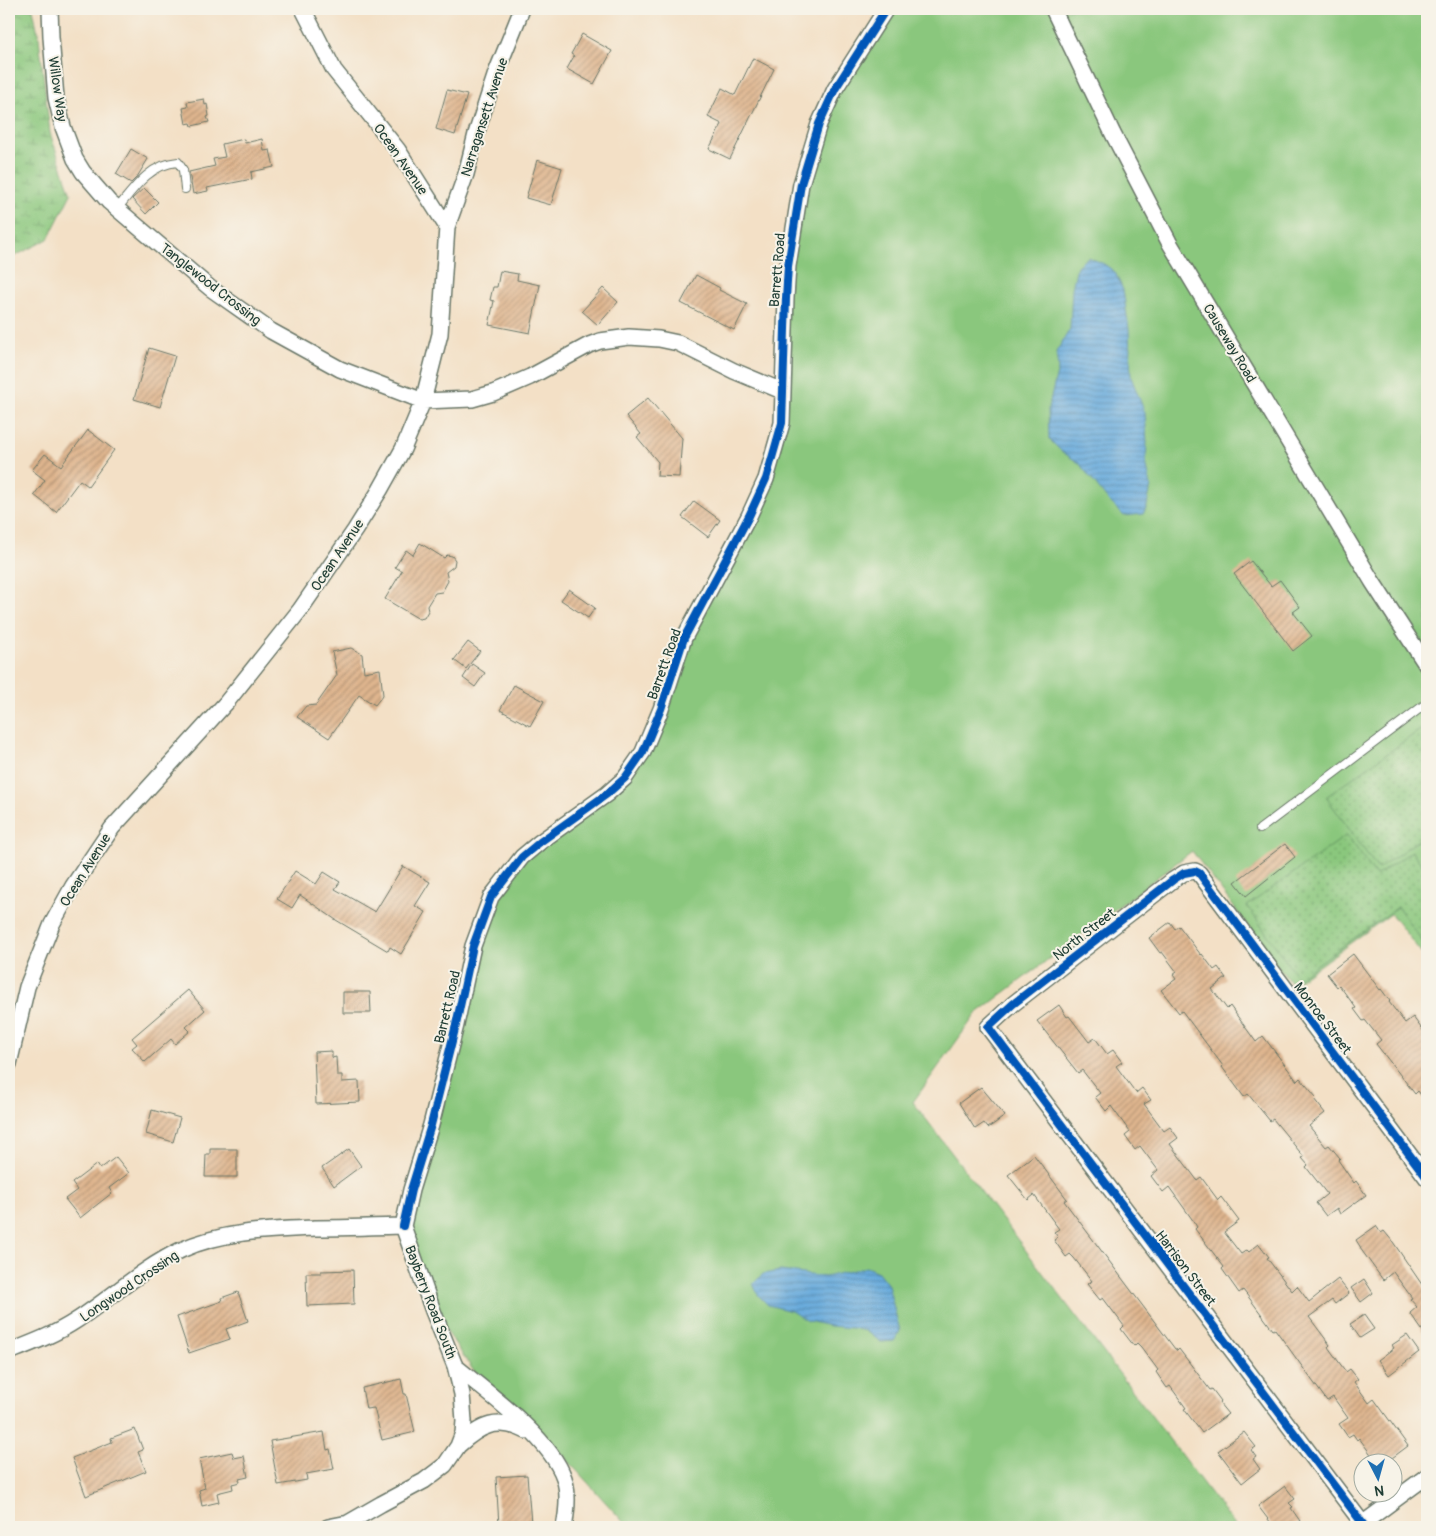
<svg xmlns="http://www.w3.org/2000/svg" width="1436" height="1536" font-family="Pangolin,sans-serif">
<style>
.grass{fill:#8ac77d;stroke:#548258}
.wetland{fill:url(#wetland-marsh);stroke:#548258}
.park{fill:url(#park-dots);stroke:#548258}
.water{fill:url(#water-rules);stroke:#447488}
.building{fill:url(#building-hatch)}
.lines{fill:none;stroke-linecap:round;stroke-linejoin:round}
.lane-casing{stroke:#697667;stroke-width:10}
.street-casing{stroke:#697667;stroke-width:18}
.lane{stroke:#fff;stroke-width:8}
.street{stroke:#fff;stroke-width:15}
.cycleway-casing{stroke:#f7f3e8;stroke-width:11}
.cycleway{stroke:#0057b8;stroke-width:8}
.labels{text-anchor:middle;stroke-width:4;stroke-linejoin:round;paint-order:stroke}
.street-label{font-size:14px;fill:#1f3d34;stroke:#f7f3e8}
</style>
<defs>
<pattern id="wetland-marsh" width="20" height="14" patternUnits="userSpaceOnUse" patternTransform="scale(1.25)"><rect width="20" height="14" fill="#8ac77d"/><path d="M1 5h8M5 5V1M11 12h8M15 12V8" fill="none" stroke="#70a367"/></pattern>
<pattern id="park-dots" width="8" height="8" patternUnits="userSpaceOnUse" patternTransform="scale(1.25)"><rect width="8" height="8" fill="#8ac77d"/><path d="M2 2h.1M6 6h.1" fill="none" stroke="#70a367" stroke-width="1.8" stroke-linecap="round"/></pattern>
<pattern id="water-rules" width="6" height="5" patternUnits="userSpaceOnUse" patternTransform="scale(1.25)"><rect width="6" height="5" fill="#68aadc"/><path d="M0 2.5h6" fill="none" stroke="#558cb3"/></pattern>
<pattern id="building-hatch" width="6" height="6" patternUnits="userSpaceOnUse" patternTransform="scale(1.25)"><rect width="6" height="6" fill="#dfb58e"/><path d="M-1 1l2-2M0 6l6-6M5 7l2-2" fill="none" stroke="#b49475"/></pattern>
</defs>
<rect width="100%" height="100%" fill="#f7f3e8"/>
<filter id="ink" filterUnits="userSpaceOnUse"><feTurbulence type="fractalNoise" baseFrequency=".02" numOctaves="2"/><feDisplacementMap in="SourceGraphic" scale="10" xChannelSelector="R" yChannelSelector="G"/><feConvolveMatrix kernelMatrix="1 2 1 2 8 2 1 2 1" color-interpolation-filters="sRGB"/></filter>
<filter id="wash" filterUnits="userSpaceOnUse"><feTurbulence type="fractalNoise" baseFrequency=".0096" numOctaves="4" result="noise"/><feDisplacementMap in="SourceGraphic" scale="20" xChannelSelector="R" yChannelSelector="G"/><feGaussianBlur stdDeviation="1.12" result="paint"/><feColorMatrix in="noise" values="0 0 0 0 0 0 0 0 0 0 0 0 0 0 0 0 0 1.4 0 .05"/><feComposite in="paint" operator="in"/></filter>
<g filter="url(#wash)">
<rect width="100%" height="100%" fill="#f3e0c6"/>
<path class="grass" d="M 886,9 L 1427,9 L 1427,952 L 1423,955 L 1391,914 L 1292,985 L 1192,851 L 976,1014 L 913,1102 L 1236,1527 L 628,1527 L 559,1451 L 473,1370 L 433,1311 L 408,1225 L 491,897 L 522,857 L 625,778 L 663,703 L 774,450 L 792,240 L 819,124 Z"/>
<path class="wetland" d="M 9,9 L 33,9 L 39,38 L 50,133 L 71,194 L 48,239 L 9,259 Z"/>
<path class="park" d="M 1427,725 L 1427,834 L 1378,869 L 1326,797 Z
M 1347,835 L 1376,876 L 1412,851 L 1427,872 L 1427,948 L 1398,907 L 1298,978 L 1247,906 Z"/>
<path class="water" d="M 1088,257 L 1104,264 L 1115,272 L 1123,290 L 1129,329 L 1131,377 L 1145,413 L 1147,442 L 1146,462 L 1151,486 L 1147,506 L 1143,514 L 1124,516 L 1107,499 L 1079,463 L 1061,451 L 1049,439 L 1048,409 L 1058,369 L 1056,352 L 1070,329 L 1072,289 L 1077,266 Z
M 866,1267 L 878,1272 L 888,1285 L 900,1331 L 894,1341 L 881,1342 L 866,1331 L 852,1328 L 830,1326 L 808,1321 L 791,1311 L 768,1305 L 759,1296 L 753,1284 L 763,1274 L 781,1271 L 825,1277 Z"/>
<g id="blocks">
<path class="building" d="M 582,34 L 612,51 L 594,84 L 567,69 L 574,56 L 571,54 Z
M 753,58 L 774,69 L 730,159 L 709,149 L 722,124 L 708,117 L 722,88 L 735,95 Z
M 447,90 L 467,95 L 455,135 L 436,129 Z
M 204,99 L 205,105 L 207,104 L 209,116 L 207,117 L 209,122 L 192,126 L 191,123 L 186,124 L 183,108 L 188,107 L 187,102 Z
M 244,139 L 245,143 L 262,139 L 264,151 L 270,150 L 274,167 L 251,172 L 252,179 L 207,188 L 208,191 L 193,194 L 189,172 L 215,166 L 213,159 L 225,157 L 222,144 Z
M 131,149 L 148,159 L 137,177 L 131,183 L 116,174 Z
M 537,160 L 562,168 L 551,205 L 526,198 Z
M 144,188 L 158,202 L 146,214 L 132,199 Z
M 500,271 L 518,274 L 517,280 L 540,285 L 530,333 L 489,325 L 494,301 L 490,300 L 493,287 L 497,287 Z
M 696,275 L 720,288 L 719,290 L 747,304 L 734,330 L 681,303 Z
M 603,288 L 618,302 L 598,325 L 582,311 Z
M 149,348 L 175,356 L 160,407 L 134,399 Z
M 648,398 L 682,438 L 679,477 L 657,476 L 658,462 L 637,437 L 641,434 L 626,416 Z
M 88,430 L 114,450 L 88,486 L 80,480 L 56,512 L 34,495 L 45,480 L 32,470 L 45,454 L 61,466 Z
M 694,501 L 720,520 L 708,537 L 682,517 Z
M 420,543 L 444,558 L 447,555 L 452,556 L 455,560 L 454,566 L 446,572 L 448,581 L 442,592 L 435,593 L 427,606 L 428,611 L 424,618 L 419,619 L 385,599 L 402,571 L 395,567 L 406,550 L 413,555 Z
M 1251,561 L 1271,586 L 1280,580 L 1300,607 L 1293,612 L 1312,636 L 1293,651 L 1234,574 Z
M 569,589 L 595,608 L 588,618 L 561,600 Z
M 468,642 L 480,651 L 466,669 L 454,660 Z
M 351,648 L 362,654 L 364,672 L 380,669 L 383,695 L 375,705 L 359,695 L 329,738 L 297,717 L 306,706 L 316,705 L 337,675 L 332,652 Z
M 472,664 L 485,673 L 475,687 L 463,678 Z
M 514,685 L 544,701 L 530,726 L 500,710 Z
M 1285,844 L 1295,857 L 1246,896 L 1235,882 Z
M 403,866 L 430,882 L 415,906 L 426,912 L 401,954 L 390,947 L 388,951 L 336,920 L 300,895 L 292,908 L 277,899 L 295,871 L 316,884 L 324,872 L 340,882 L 335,889 L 375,912 Z
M 1170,922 L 1175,929 L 1179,926 L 1201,955 L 1202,954 L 1214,970 L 1218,967 L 1226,978 L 1212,989 L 1227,1009 L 1230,1006 L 1256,1042 L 1263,1036 L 1297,1081 L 1300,1078 L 1316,1097 L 1314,1099 L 1325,1113 L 1309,1126 L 1326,1147 L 1329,1145 L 1340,1158 L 1338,1160 L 1354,1183 L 1356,1181 L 1366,1195 L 1340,1214 L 1337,1208 L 1326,1216 L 1316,1203 L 1327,1194 L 1306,1167 L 1308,1165 L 1302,1158 L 1304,1157 L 1273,1119 L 1270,1121 L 1248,1094 L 1244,1097 L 1222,1067 L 1223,1066 L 1182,1011 L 1179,1013 L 1161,990 L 1176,979 L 1173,975 L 1177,972 L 1162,952 L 1160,953 L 1149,938 Z
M 1353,954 L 1380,990 L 1381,989 L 1390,1001 L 1389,1002 L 1405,1023 L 1413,1017 L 1427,1036 L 1427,1103 L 1418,1091 L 1415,1094 L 1394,1067 L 1376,1044 L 1381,1040 L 1365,1020 L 1363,1021 L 1354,1009 L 1356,1008 L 1339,985 L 1337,987 L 1327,974 Z
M 188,990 L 205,1010 L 186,1027 L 190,1031 L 175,1044 L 171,1039 L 145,1062 L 132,1048 L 137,1044 L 132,1038 Z
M 343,992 L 370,992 L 371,1013 L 343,1013 Z
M 1059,1005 L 1067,1017 L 1069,1016 L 1089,1042 L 1095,1038 L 1107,1054 L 1113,1050 L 1122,1062 L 1116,1066 L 1136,1093 L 1142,1088 L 1151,1100 L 1144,1104 L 1164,1131 L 1170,1127 L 1178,1138 L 1170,1144 L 1197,1180 L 1201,1177 L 1218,1200 L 1221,1197 L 1239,1221 L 1224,1232 L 1241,1254 L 1247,1250 L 1249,1252 L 1259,1244 L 1269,1257 L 1267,1258 L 1292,1291 L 1297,1286 L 1309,1302 L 1338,1279 L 1349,1293 L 1335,1304 L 1332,1300 L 1309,1317 L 1330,1345 L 1328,1347 L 1346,1372 L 1350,1369 L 1358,1379 L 1354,1382 L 1369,1403 L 1374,1399 L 1408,1446 L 1384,1464 L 1378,1464 L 1359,1438 L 1357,1440 L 1353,1434 L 1348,1437 L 1339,1424 L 1348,1418 L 1333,1397 L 1327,1401 L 1275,1329 L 1273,1330 L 1250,1299 L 1243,1290 L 1239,1293 L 1222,1269 L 1224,1267 L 1195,1229 L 1197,1227 L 1192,1219 L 1169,1187 L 1163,1192 L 1151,1176 L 1158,1170 L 1140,1146 L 1135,1150 L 1125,1136 L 1130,1132 L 1111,1106 L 1106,1111 L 1095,1097 L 1100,1093 L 1082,1070 L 1078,1073 L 1037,1021 Z
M 332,1051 L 332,1058 L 336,1057 L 337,1075 L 342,1075 L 342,1082 L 359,1081 L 360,1102 L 316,1104 L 314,1052 Z
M 981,1087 L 1005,1116 L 988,1128 L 984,1123 L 975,1129 L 959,1103 Z
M 152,1110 L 180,1118 L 173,1142 L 146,1134 Z
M 210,1149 L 237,1149 L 237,1177 L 205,1177 L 206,1154 L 210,1154 Z
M 349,1149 L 361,1166 L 334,1186 L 322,1168 Z
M 1034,1155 L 1067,1199 L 1064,1201 L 1175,1349 L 1176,1349 L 1177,1351 L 1179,1349 L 1210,1390 L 1212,1389 L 1221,1401 L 1219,1403 L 1228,1414 L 1202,1433 L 1184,1409 L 1186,1408 L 1170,1386 L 1167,1388 L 1156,1372 L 1158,1370 L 1141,1347 L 1137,1343 L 1134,1346 L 1121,1329 L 1124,1326 L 1103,1298 L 1100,1300 L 1087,1284 L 1092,1281 L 1074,1258 L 1070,1254 L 1066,1257 L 1054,1240 L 1058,1237 L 1054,1232 L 1059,1229 L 1034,1195 L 1028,1200 L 1008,1175 Z
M 116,1157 L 129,1173 L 109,1188 L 112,1193 L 80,1218 L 65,1199 L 77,1190 L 72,1183 L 97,1164 L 100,1169 Z
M 1376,1226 L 1381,1233 L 1384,1231 L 1393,1242 L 1427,1292 L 1427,1337 L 1410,1313 L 1417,1307 L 1410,1299 L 1412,1298 L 1393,1272 L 1383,1280 L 1360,1248 L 1361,1248 L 1356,1240 Z
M 353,1270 L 354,1304 L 307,1306 L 306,1273 L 321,1273 L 321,1271 Z
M 1364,1279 L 1373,1293 L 1361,1302 L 1351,1288 Z
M 238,1292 L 248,1321 L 226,1329 L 230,1339 L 189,1353 L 177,1317 L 222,1301 L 221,1298 Z
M 1364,1315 L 1374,1329 L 1360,1338 L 1350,1324 Z
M 1407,1335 L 1419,1352 L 1389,1375 L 1378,1360 L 1394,1348 L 1392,1345 Z
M 401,1379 L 404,1394 L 406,1394 L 415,1432 L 382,1440 L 374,1408 L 366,1409 L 362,1388 Z
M 135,1429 L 143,1450 L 138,1452 L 146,1471 L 86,1496 L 72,1458 L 112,1442 L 111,1438 Z
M 324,1432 L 327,1450 L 330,1449 L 334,1469 L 306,1474 L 307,1480 L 278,1485 L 270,1441 Z
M 1244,1432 L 1256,1447 L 1251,1450 L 1256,1457 L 1253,1459 L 1260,1469 L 1242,1483 L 1218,1451 Z
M 232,1452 L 234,1458 L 244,1456 L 248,1477 L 239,1479 L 240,1482 L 232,1484 L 233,1489 L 217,1493 L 219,1502 L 202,1506 L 199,1490 L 205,1488 L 199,1459 Z
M 527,1475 L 531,1523 L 499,1525 L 496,1477 Z
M 1285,1486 L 1295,1499 L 1289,1503 L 1293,1507 L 1291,1508 L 1300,1521 L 1291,1527 L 1274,1527 L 1258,1506 Z"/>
</g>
</g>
<g filter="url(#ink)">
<use href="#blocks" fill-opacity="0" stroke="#697667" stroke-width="1"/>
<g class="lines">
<g class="lane-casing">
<path id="lane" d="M 117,209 C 134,188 150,164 178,162 L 183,170 L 185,189
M 1260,829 L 1427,703"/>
</g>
<g class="street-casing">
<path id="street" d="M 50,9 L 51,37 L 56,98 L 63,127 L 75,159 L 83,172 L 109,202 L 210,288 L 271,331 L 340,369 L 423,401 L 472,399 L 493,393 L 530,377 L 589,345 L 600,341 L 629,337 L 659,339 L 678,343 L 734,371 L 782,391
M 1053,9 L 1113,134 L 1169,242 L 1372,581 L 1427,666
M 447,227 L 466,174 L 476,134 L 496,73 L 522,9
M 9,1064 L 27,987 L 52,924 L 73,886 L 112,828 L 226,703 L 300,610 L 355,530 L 380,490 L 403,449 L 423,401 L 440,334 L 447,227 L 398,150 L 334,70 L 303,9
M 403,1226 L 411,1190 L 431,1125 L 456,1025 L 473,946 L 491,897 L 522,857 L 540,842 L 607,794 L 625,778 L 643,752 L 661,709 L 684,638 L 749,516 L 766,479 L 782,423 L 786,298 L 788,266 L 801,184 L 819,124 L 835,89 L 886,9
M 9,1352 C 32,1343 56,1334 77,1320 C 112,1297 143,1268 181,1250 C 223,1231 270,1230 315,1228 C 344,1228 373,1227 403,1226
M 455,1366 C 487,1392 551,1439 564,1478 C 569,1493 567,1512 564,1527
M 459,1445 C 481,1425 497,1417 526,1431
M 1363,1524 L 988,1027 L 1013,1004 L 1173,880 L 1184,873 L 1195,871 L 1199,873 L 1427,1178
M 328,1527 L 348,1523
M 345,1527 L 348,1523 L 381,1504 L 424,1481 L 445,1465 L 458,1446 L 463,1433 L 464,1421 L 462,1394 L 455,1366 L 433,1311 L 403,1226
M 1358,1527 L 1427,1476"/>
</g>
<use href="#lane" class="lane"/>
<use href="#street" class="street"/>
<g class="cycleway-casing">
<path id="cycleway" d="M 403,1226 L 411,1190 L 431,1125 L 456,1025 L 473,946 L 491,897 L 522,857 L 540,842 L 607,794 L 625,778 L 643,752 L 661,709 L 684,638 L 749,516 L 766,479 L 782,423 L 786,298 L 788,266 L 801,184 L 819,124 L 835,89 L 886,9
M 1363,1524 L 988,1027 L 1013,1004 L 1173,880 L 1184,873 L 1195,871 L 1199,873 L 1427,1178"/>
</g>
<use href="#cycleway" class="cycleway"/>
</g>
</g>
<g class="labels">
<g class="street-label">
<text transform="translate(58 89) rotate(82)" y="5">Willow Way</text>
<text transform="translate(484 117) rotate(-72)" y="5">Narragansett Avenue</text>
<text transform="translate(401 159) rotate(55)" y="5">Ocean Avenue</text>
<text transform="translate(777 270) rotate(-85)" y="5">Barrett Road</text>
<text transform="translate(211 284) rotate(38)" y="5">Tanglewood Crossing</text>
<text transform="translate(1230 343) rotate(59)" y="5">Causeway Road</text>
<text transform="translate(337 555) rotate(-56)" y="5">Ocean Avenue</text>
<text transform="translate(664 664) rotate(-70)" y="5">Barrett Road</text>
<text transform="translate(85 870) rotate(-58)" y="5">Ocean Avenue</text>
<text transform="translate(1084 934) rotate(-38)" y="5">North Street</text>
<text transform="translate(447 1007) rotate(-77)" y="5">Barrett Road</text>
<text transform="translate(1323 1018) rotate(53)" y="5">Monroe Street</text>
<text transform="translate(1186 1268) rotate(53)" y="5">Harrison Street</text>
<text transform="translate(129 1286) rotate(-34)" y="5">Longwood Crossing</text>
<text transform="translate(431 1302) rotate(69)" y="5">Bayberry Road South</text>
</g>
</g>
<rect width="1436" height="1536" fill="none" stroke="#f7f3e8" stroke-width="30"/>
<g transform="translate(1378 1478) rotate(174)"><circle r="24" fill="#f7f3e8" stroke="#a1aaa0"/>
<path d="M0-4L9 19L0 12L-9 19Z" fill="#1f6fb2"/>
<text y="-8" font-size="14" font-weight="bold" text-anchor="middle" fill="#1f3d34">N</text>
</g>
</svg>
